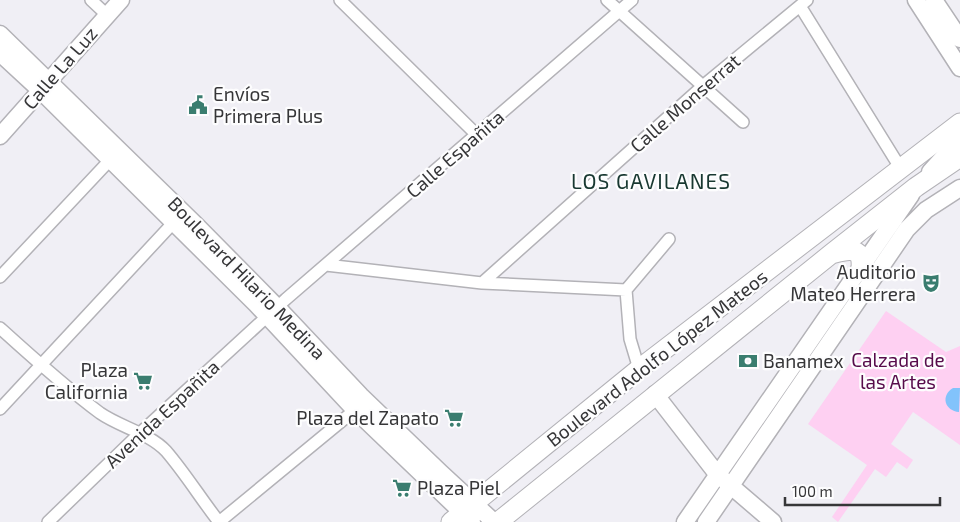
<svg xmlns="http://www.w3.org/2000/svg" width="960" height="522" font-family="'Exo 2',sans-serif">
<style>
.green{fill:#fed0f2}
.water{fill:#82c3fb}
.lines{fill:none;stroke-linecap:round;stroke-linejoin:round}
.street-casing{stroke:#b3b2b7;stroke-width:14}
.secondary-casing{stroke:#b3b2b7;stroke-width:19}
.primary-casing{stroke:#b3b2b7;stroke-width:21}
.street{stroke:#fff;stroke-width:11}
.secondary{stroke:#fff;stroke-width:16}
.primary{stroke:#fff;stroke-width:19}
.labels{text-anchor:middle;stroke-width:4.5;stroke-linejoin:round;paint-order:stroke}
.street-label{font-size:19px;fill:#363638;stroke:#fdfdfe}
.poi-label{font-size:19px;fill:#363638;stroke:#fdfdfe;text-anchor:start}
.park-label{font-size:19px;fill:#570c4b;stroke:#fdfdfe}
.quarter-label{font-size:21px;letter-spacing:1px;fill:#183831;stroke:#fdfdfe}
</style>
<rect width="100%" height="100%" fill="#f0eff5"/>
<path class="green" d="M 886,311 L 946,352 L 960,346 L 960,445 L 913,412 L 891,444 L 913,460 L 907,469 L 897,462 L 886,477 L 875,469 L 838,522 L 832,517 L 867,465 L 808,424 Z"/>
<path class="water" d="M 953,388 L 960,388 L 959,412 C 945,411 940,396 953,388 Z"/>
<g class="lines">
<g class="street-casing">
<path id="street" d="M 91,0 L 107,15
M 340,0 L 477,135
M 607,0 L 743,122
M 800,6 L 901,169
M 326,265 L 482,283 L 626,290
M 0,277 L 110,160
M 482,283 L 704,85 L 807,0
M 626,290 L 630,339 L 639,369
M 626,290 L 669,239
M 0,328 C 32,357 65,387 100,413 C 120,427 149,433 166,451 C 185,473 201,499 219,522
M 0,409 L 174,222
M 48,522 L 139,434 L 286,299 L 632,0
M 219,522 L 355,410"/>
</g>
<g class="secondary-casing">
<path id="secondary" d="M 916,0 L 960,68
M 934,0 L 960,39
M 0,34 L 196,225 L 277,307 L 361,396 L 440,472 L 494,522
M 0,53 L 41,91 L 256,304 L 355,410 L 472,522
M 0,136 L 121,0
M 930,172 L 960,139
M 655,394 L 717,474 L 773,522
M 685,522 L 911,195
M 706,522 L 907,229 L 926,210 L 960,188"/>
</g>
<g class="primary-casing">
<path id="primary" d="M 959,141 L 960,140
M 831,254 C 847,250 863,245 861,268
M 451,522 L 639,369 L 960,123
M 498,522 L 831,254 L 916,187 L 960,157"/>
</g>
<use href="#street" class="street"/>
<use href="#secondary" class="secondary"/>
<use href="#primary" class="primary"/>
</g>
<defs>
<g id="civic-bare" transform="scale(1.5)"><path d="M-.6-6.5H3V-4.5H.6V-3L4-1V1h2V6H-6V1h2V-1L-.6-3ZM-1.2 2.5V6h2.4V2.5Z" fill="#3a7d6f" stroke="#fdfdfe" stroke-width="2.5" paint-order="stroke"/></g>
<g id="theatre-bare" transform="scale(1.5)"><path d="M-5-5.5Q0-4 5-5.5V0Q5 5 0 6Q-5 5-5 0ZM-3.3-2.5H-1v1.5H-3.3ZM1-2.5H3.3v1.5H1ZM-2.8 1Q0 5.5 2.8 1Z" fill="#3a7d6f" stroke="#fdfdfe" stroke-width="2.5" paint-order="stroke"/></g>
<g id="bank-bare" transform="scale(1.5)"><path d="M-6-4H6V4H-6ZM0-2.3a2.3 2.3 0 1 0 0 4.6a2.3 2.3 0 1 0 0-4.6Z" fill="#3a7d6f" stroke="#fdfdfe" stroke-width="2.5" paint-order="stroke"/></g>
<g id="supermarket-bare" transform="scale(1.5)"><path d="M-6-5.5h2.5l.6 2H6L4.5 2H-2.5L-4.4-4H-6ZM-1.5 3.2a1.3 1.3 0 1 0 .1 0ZM3 3.2a1.3 1.3 0 1 0 .1 0Z" fill="#3a7d6f" stroke="#fdfdfe" stroke-width="2.5" paint-order="stroke"/></g>
</defs>
<g fill-rule="evenodd">
<use href="#civic-bare" x="198" y="105"/>
<use href="#theatre-bare" x="931" y="283"/>
<use href="#bank-bare" x="748" y="361"/>
<use href="#supermarket-bare" x="143" y="381"/>
<use href="#supermarket-bare" x="454" y="418"/>
<use href="#supermarket-bare" x="402" y="488"/>
</g>
<g class="labels">
<g class="street-label">
<text transform="translate(60 68) rotate(-49)" y="7">Calle La Luz</text>
<text transform="translate(685 103) rotate(-41)" y="7">Calle Monserrat</text>
<text transform="translate(455 154) rotate(-41)" y="7">Calle Españita</text>
<text transform="translate(247 278) rotate(46)" y="7">Boulevard Hilario Medina</text>
<text transform="translate(657 358) rotate(-38)" y="7">Boulevard Adolfo López Mateos</text>
<text transform="translate(162 414) rotate(-43)" y="7">Avenida Españita</text>
</g>
<g class="poi-label">
<text x="213" y="101">Envíos<tspan x="213" dy="22">Primera Plus</tspan></text>
<text x="916" y="279" text-anchor="end">Auditorio<tspan x="916" dy="22">Mateo Herrera</tspan></text>
<text x="763" y="368">Banamex</text>
<text x="128" y="377" text-anchor="end">Plaza<tspan x="128" dy="22">California</tspan></text>
<text x="439" y="425" text-anchor="end">Plaza del Zapato</text>
<text x="417" y="495">Plaza Piel</text>
</g>
<g class="park-label">
<text x="898" y="367">Calzada de<tspan x="898" dy="22">las Artes</tspan></text>
</g>
<g class="quarter-label">
<text x="651" y="189">LOS GAVILANES</text>
</g>
</g>
<path d="M785 497v8h155v-8" fill="none" stroke="#363638" stroke-width="2.5"/>
<text x="792" y="497" font-size="15" fill="#363638" stroke="#fdfdfe" stroke-width="4" paint-order="stroke">100 m</text>
</svg>
